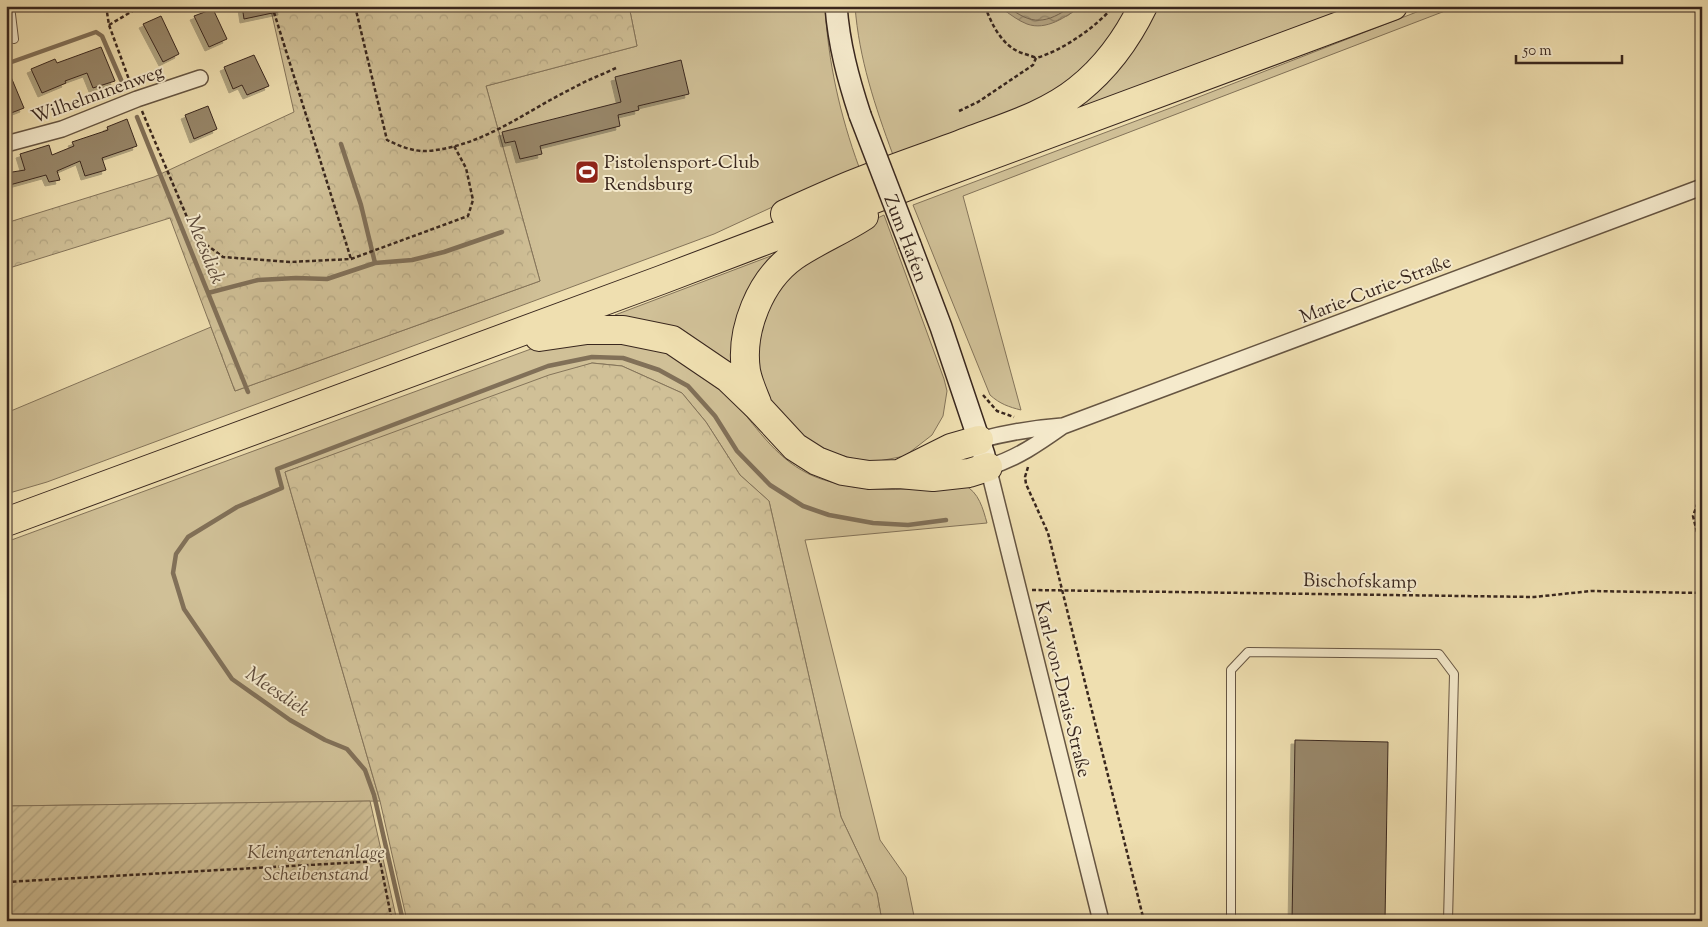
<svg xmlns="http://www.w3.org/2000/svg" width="1708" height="927" font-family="'Sorts Mill Goudy',serif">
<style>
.green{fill:#d0c097;stroke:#84745a}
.forest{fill:url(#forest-crowns);stroke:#84745a}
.garden{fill:url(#garden-furrows);stroke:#84745a}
.water{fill:url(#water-waves);stroke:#817058}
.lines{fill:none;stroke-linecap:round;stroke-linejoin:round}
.shore{stroke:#75644e;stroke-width:1}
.stream{stroke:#817058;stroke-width:4.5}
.building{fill:#98876a;stroke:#39271e;filter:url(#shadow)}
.lane-casing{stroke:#665542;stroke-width:10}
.street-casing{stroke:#665542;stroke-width:18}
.secondary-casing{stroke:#39271e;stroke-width:24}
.highway-casing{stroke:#39271e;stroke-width:30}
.path{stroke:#39271e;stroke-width:2.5;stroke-dasharray:4 2.5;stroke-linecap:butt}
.lane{stroke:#f5eacc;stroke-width:8}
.street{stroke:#f5eacc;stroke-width:15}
.secondary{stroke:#f5eacc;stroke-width:21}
.highway{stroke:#efdfb0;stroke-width:28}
.secondary-bridge-casing{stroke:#39271e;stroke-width:24;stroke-linecap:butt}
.secondary-bridge{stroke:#f5eacc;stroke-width:21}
.labels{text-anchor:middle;stroke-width:4;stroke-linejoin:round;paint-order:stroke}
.street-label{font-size:19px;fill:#39271e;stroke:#f5eacc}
.poi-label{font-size:19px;fill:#39271e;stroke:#f5eacc;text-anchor:start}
.park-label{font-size:19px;font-style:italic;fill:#5f4d3c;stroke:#f5eacc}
.water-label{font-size:20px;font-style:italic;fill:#5d4b3b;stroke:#f5eacc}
</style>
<defs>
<pattern id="forest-crowns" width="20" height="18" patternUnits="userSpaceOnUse" patternTransform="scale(1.25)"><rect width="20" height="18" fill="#d0c097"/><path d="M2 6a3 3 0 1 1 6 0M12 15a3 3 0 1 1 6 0" fill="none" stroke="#b3a582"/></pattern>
<pattern id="garden-furrows" width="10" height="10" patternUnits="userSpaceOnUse" patternTransform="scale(1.25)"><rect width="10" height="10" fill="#d0c097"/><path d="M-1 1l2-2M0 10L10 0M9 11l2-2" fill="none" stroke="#b3a582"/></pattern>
<pattern id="water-waves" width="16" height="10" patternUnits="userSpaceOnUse" patternTransform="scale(1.25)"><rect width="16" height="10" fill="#b1a07e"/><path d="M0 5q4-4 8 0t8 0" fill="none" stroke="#918267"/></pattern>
<filter id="shadow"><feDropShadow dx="-4" dy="4" stdDeviation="0" flood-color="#0004"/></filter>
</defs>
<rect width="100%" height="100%" fill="#efdfb0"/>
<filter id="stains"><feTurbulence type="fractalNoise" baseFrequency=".004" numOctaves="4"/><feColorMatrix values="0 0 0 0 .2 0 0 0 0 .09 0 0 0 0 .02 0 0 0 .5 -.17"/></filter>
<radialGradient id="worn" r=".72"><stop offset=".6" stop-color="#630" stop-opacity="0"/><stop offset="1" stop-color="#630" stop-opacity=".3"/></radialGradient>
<path class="green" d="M 629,6 L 825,6 C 828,62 840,115 859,167 L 714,234 L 47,482 L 6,494 L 6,413 L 211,327 L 235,391 L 540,281 L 486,86 L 637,46 Z
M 855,6 L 1002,6 L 1004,11 L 1067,16 L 1081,6 L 1134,6 L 1085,70 L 1038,103 L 893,155 C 875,106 859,59 855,6 Z
M 1152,6 L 1363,6 L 1021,130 Z
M 1432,6 L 1458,6 L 963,196 L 1021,410 C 1009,407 1000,404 990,395 L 913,205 L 1173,107 Z
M 884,215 L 944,379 L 947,391 L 943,416 L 932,435 L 905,456 L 879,461 L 858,460 L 837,454 L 821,447 L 801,435 L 771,401 L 764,387 L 757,365 L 756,348 L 777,284 L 844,234 Z
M 776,254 L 742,378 L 615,315 Z
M 644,341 C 658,347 688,358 699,367 C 712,378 729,394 739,407 C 763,436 783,466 821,479 C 849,488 877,491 907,489 C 922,489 950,480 964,485 C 979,492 983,509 987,523 L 805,540 L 880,840 L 906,877 L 915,921 L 882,921 L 877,893 L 841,817 L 769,501 L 740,475 L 706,422 L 682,393 L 622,366 L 592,363 L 285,472 L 380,801 L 6,806 L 6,542 L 550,342 Z"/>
<path class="forest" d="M 270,6 L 629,6 L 637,46 L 486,86 L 540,281 L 235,391 L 170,218 L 6,269 L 6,223 L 154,177 L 294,112 Z
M 592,363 L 622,366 L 682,393 L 706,422 L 740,475 L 769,501 L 841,817 L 877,893 L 882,921 L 407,921 L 380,801 L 285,472 L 549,375 Z"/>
<path class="garden" d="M 370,801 L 397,921 L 6,921 L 6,806 Z"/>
<path class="water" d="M 1002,6 L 1081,6 C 1066,17 1046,31 1027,24 C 1019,21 1011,15 1004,10 Z"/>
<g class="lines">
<path class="shore" d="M 1007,6 C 1032,26 1046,24 1072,6"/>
<path class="stream" d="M 6,64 L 96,32 L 102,36 L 125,89
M 137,117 L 248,392
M 375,263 L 412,260 L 444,252 L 502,232
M 208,293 L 258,280 L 296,278 L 327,279 L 375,263 L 361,205 L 341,144
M 403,921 L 374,795 L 365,770 L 347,749 L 325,740 L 290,720 L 232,679 L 184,609 L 173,573 L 176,554 L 188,537 L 237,507 L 282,488 L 277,469 L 548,366 L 592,357 L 623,358 L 659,370 L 688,386 L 715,416 L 737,451 L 770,485 L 803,506 L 829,515 L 873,523 L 908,525 L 946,520"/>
</g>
<path class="building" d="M 242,6 L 281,6 L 282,11 L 244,19 Z
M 213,9 L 227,39 L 209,47 L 194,16 Z
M 161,16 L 179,54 L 163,62 L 143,24 Z
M 101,47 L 115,81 L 93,88 L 87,73 L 65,81 L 66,83 L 42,93 L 31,69 L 55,59 L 57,63 Z
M 254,55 L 269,86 L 247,95 L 242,85 L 233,89 L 224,67 Z
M 681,60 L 689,94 L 638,106 L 639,110 L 618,115 L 620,126 L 540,146 L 542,154 L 520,159 L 515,141 L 505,143 L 502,132 L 621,102 L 615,77 Z
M 6,65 L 24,108 L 6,115 Z
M 208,106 L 217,129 L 194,139 L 185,115 Z
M 127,119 L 137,146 L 102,158 L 106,170 L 85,176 L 80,161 L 57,171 L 60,180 L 49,182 L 46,175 L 6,186 L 6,173 L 25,170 L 20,154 L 49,145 L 52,155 L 74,146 L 72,142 L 108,130 L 107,127 Z
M 1295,740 L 1388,742 L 1385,921 L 1292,921 Z"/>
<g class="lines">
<g class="lane-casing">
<path id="lane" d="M 10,6 L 14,39
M 1231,921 L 1231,670 L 1248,652 L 1439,654 L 1454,674 L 1448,921"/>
</g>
<g class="street-casing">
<path id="street" d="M 6,144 L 62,129 L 137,99 L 200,78
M 979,440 C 1006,433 1034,428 1062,426
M 1101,921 L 988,467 C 1016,459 1039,443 1063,426 L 1702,187"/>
</g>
<g class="secondary-casing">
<path id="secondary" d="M 836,6 C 839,45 848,78 860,115
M 910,245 L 941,327 L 984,455"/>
</g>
<g class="highway-casing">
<path id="highway" d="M 785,214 C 807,204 829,194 851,185 C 890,169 930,156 969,141 C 1006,127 1047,115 1078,90 C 1107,67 1127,39 1143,6
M 539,337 L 587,330 L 623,330 L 672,340 L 728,378 L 758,407 L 795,447 L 817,461 L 843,471 L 869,475 L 899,474 L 933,477 L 969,473 L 988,467
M 757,403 C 753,393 748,382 746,371 C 740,330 760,280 794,256 C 816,241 841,231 864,216
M 899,474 L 951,448 L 979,440
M 6,522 L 661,280 L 919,182 L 1393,6"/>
</g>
<path class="path" d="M 106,6 L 109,25 L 131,85
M 272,6 L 351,259
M 355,6 L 387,140 C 399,146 414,152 428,151 C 483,146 523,113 571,89 C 585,81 601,75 616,68
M 985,6 C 991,23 1000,42 1017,51 C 1023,54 1030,55 1036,58
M 109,25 L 141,6
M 142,111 L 195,236 L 223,257 L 290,262 L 351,259 L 468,216 L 473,200 L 466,168 L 454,146
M 959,111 L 978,102 L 1033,65 L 1036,58 C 1062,51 1096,27 1114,6
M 983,395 L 997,411 L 1014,417
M 1028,467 L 1025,477 L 1026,484 L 1048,533 L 1144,921
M 1702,491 L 1693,516 L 1702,553
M 1032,590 L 1534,597 L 1591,591 L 1702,593
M 6,882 L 380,861 L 392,921"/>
<use href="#lane" class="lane"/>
<use href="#street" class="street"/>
<use href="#secondary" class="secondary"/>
<use href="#highway" class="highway"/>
<g class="secondary-bridge-casing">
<path id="secondary-bridge" d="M 860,115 L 910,245"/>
</g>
<use href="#secondary-bridge" class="secondary-bridge"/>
</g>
<defs>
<g id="stadium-square" transform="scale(1.25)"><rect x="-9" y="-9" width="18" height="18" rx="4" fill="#8f2418" stroke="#f5eacc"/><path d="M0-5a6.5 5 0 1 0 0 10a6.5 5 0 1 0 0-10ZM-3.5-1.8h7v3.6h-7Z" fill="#fff"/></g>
</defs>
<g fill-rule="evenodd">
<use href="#stadium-square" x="587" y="172"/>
</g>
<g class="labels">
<g class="street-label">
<text transform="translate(97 93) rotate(-20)" y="7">Wilhelminenweg</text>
<text transform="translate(907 238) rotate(69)" y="7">Zum Hafen</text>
<text transform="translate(1375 288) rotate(-21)" y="7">Marie-Curie-Straße</text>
<text transform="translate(1360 580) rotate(1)" y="7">Bischofskamp</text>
<text transform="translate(1064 689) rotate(76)" y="7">Karl-von-Drais-Straße</text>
</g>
<g class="poi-label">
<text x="604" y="168">Pistolensport-Club<tspan x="604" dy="22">Rendsburg</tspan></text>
</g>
<g class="park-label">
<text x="316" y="858">Kleingartenanlage<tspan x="316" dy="22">Scheibenstand</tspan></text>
</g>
<g class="water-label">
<text transform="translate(206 249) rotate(68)" y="7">Meesdiek</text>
<text transform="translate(278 691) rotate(34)" y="7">Meesdiek</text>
</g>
</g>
<rect width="1708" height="927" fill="none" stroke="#efdfb0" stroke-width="25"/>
<rect x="8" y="8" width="1693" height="912" fill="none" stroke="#39271e" stroke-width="2.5"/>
<rect x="12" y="12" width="1683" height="902" fill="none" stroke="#39271e"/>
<path d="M1516 55v8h106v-8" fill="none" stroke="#39271e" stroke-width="2.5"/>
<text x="1523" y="55" font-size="15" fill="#39271e" stroke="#f5eacc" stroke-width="4" paint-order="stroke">50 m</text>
<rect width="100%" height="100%" filter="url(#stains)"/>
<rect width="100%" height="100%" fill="url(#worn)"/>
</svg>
